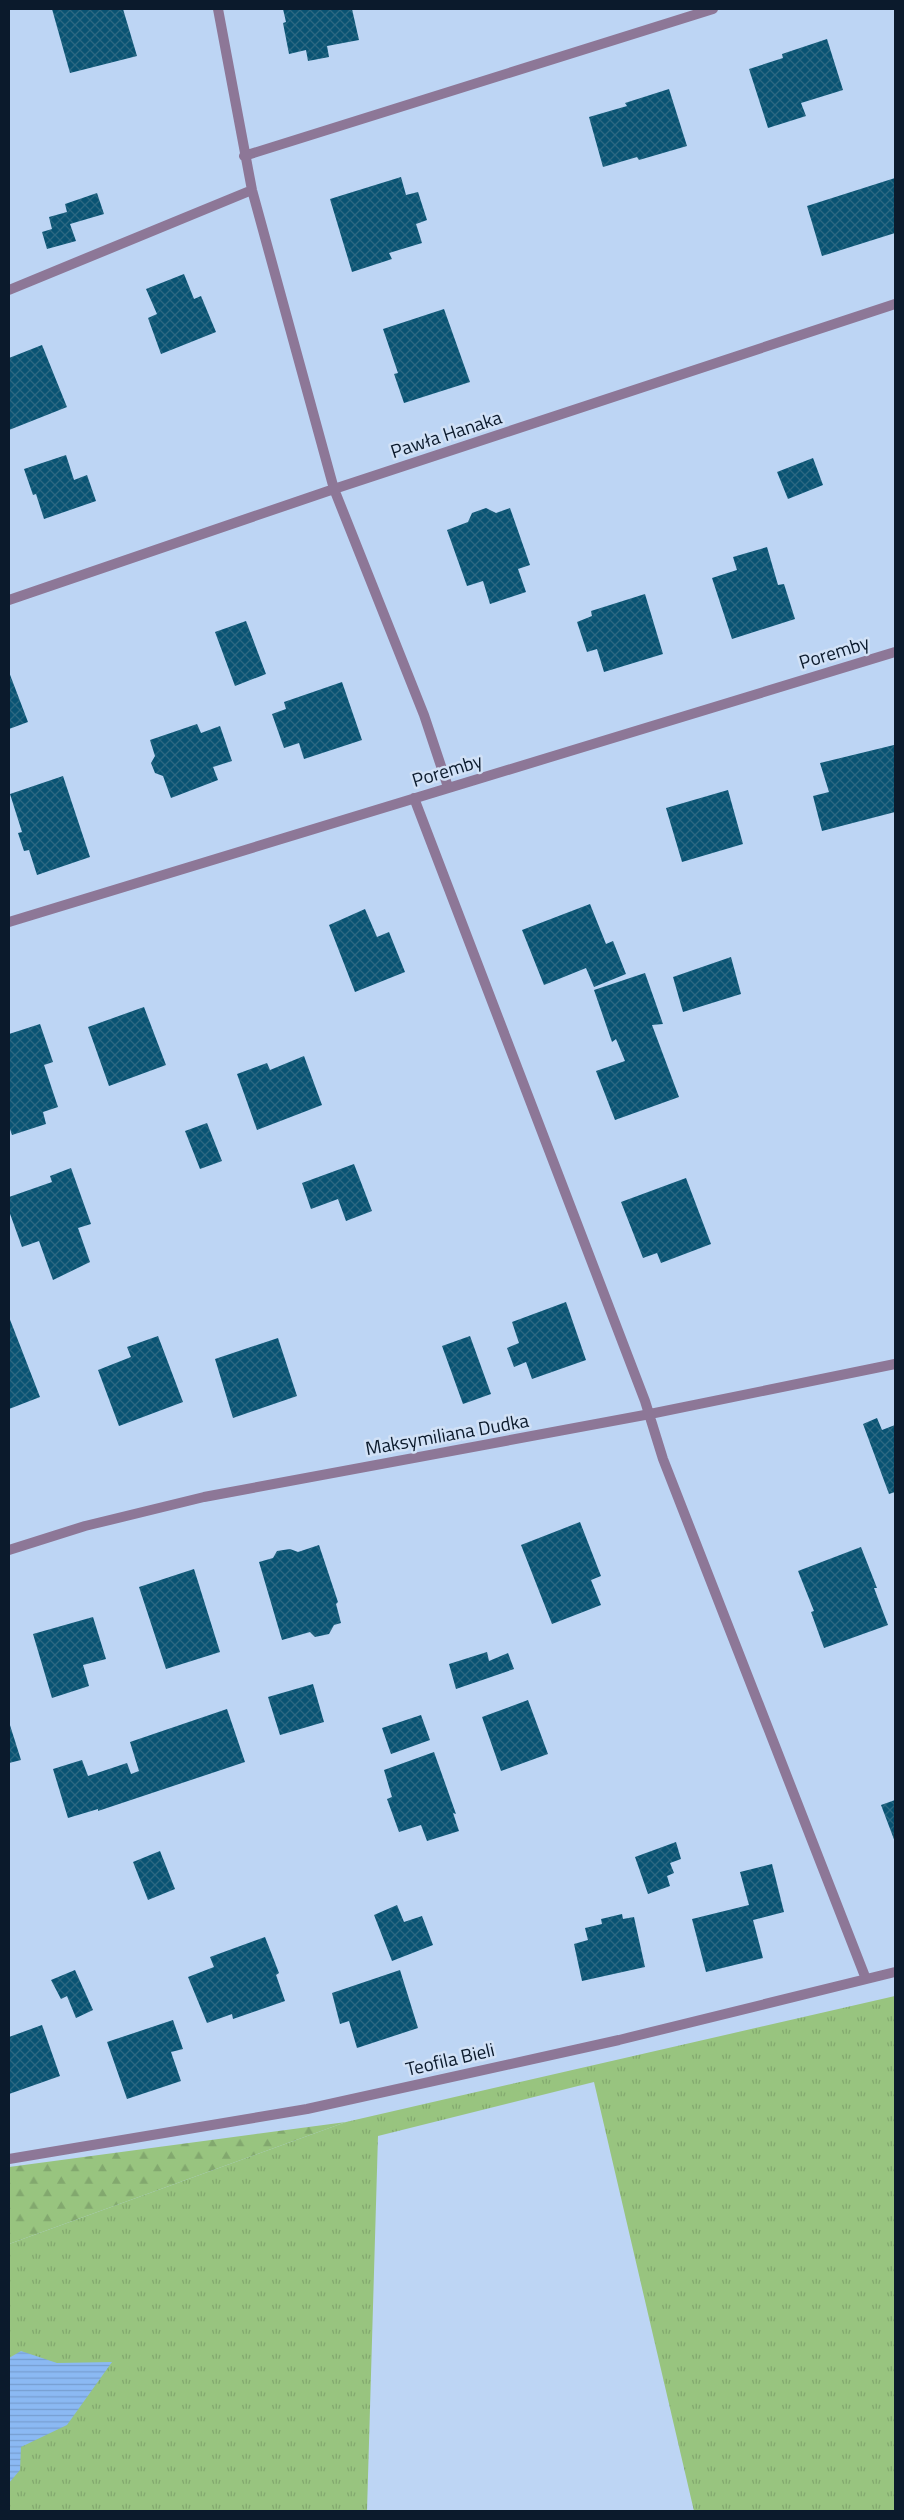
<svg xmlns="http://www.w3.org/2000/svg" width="904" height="2520" font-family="'Titillium Web',sans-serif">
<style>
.grass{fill:url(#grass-tufts)}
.forest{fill:url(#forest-firs)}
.water{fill:url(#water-rules)}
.building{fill:url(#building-cross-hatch)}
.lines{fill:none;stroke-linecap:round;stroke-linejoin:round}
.street{stroke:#8d7797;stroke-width:10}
.labels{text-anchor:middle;stroke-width:5;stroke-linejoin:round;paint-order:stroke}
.street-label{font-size:19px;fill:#0b1a2c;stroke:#d1e1f6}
</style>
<defs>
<pattern id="grass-tufts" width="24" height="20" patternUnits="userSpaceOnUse" patternTransform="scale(1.25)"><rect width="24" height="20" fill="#98c47f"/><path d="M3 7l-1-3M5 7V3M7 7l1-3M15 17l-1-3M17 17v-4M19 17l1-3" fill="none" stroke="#82a86e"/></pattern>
<pattern id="forest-firs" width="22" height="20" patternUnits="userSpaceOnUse" patternTransform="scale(1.25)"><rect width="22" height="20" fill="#98c47f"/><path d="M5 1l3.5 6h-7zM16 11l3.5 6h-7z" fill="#82a86e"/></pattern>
<pattern id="water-rules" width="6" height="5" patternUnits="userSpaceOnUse" patternTransform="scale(1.25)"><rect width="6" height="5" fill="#8bb9f3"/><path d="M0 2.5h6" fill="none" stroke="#779ed0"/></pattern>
<pattern id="building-cross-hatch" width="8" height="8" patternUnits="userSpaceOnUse" patternTransform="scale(1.25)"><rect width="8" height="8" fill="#095373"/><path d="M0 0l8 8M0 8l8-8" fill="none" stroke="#2c6882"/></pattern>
</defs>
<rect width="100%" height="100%" fill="#bdd5f4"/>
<path class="grass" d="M 895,1996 L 895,2511 L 694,2511 L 594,2082 L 378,2136 L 367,2511 L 9,2511 L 9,2244 L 346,2122 Z"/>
<path class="forest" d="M 346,2122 L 9,2244 L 9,2167 Z"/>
<path class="water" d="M 21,2351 L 57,2363 L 112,2362 L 67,2425 L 21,2447 L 20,2470 L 9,2483 L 9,2358 Z"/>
<path class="building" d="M 52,9 L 123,9 L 137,56 L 70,73 Z
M 283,9 L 352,9 L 359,40 L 327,46 L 329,57 L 308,61 L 306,50 L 289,54 L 283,23 L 286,22 Z
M 827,39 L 843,90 L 801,103 L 806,116 L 768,128 L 749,69 L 783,58 L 782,54 Z
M 669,89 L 687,146 L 639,160 L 637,157 L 603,167 L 589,117 L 627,106 L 625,103 Z
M 401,177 L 406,195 L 418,192 L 427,220 L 416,224 L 422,243 L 389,253 L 392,259 L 352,272 L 330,199 Z
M 895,178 L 895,233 L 822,256 L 807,206 Z
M 97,193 L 104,214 L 70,224 L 76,241 L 47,249 L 42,232 L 52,229 L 49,217 L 67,212 L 65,204 Z
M 184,274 L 194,299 L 201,296 L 216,332 L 161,354 L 148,318 L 157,314 L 146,289 Z
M 444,309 L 470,382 L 404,403 L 394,374 L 398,373 L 383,329 Z
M 42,345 L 67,407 L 9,430 L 9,358 Z
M 66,455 L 74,480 L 87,475 L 96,501 L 44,519 L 36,494 L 33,495 L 24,469 Z
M 813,458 L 823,485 L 788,499 L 777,472 Z
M 486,508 L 496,513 L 510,508 L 530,565 L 518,569 L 526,592 L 490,604 L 483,581 L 467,586 L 447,530 L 468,522 L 472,513 Z
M 767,547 L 778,585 L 784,584 L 795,619 L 732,639 L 712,578 L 737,570 L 733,557 Z
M 645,594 L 663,654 L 604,672 L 597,649 L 587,652 L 577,622 L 592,616 L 591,611 Z
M 246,621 L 266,674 L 235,686 L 215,632 Z
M 9,672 L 28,722 L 9,729 Z
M 342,682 L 362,740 L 304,759 L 299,743 L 284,748 L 272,714 L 286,709 L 284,702 Z
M 197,724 L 201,733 L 220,726 L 232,761 L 213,767 L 218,780 L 171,798 L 163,776 L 155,773 L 151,763 L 155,756 L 150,740 Z
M 894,745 L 895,812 L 822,831 L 813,796 L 829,792 L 820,763 Z
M 63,776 L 90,857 L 37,875 L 29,850 L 24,851 L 18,833 L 22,832 L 10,794 Z
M 728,790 L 743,844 L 682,862 L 666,808 Z
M 590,904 L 606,944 L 613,941 L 626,974 L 594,987 L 586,968 L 544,985 L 522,930 Z
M 365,909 L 377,937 L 389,932 L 405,972 L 355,992 L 329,925 Z
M 731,957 L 741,994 L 683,1012 L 673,977 Z
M 645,973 L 663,1024 L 652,1025 L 679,1097 L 615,1120 L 596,1071 L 625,1061 L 616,1039 L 612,1042 L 594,990 Z
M 144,1007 L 166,1065 L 109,1086 L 88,1027 Z
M 40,1024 L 53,1062 L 44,1065 L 58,1107 L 43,1112 L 46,1124 L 12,1135 L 9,1126 L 9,1034 Z
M 304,1056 L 322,1105 L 257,1130 L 237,1074 L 267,1063 L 270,1070 Z
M 207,1123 L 222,1161 L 200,1169 L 185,1131 Z
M 354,1164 L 372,1211 L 346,1221 L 338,1199 L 311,1209 L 302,1183 Z
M 71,1168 L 91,1224 L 78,1228 L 90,1262 L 53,1280 L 39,1241 L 22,1247 L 9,1211 L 9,1197 L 52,1182 L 50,1176 Z
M 686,1178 L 711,1244 L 661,1263 L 657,1253 L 643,1258 L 621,1202 Z
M 566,1302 L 586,1360 L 532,1379 L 526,1362 L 514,1367 L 507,1348 L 519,1343 L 512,1322 Z
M 9,1317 L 40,1397 L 9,1409 Z
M 158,1336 L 183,1402 L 119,1426 L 98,1370 L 131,1357 L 127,1347 Z
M 470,1336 L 491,1394 L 463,1404 L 442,1346 Z
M 278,1338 L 297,1396 L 233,1418 L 215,1359 Z
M 877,1418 L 882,1430 L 895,1425 L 895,1492 L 889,1494 L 863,1424 Z
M 580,1522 L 601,1576 L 591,1580 L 601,1605 L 552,1624 L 521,1545 Z
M 319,1545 L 338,1602 L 336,1604 L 341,1623 L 334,1625 L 329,1634 L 315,1637 L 310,1632 L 282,1640 L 259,1562 L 273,1558 L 277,1551 L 290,1549 L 298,1552 Z
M 861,1547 L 877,1588 L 874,1588 L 888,1625 L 824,1648 L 811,1612 L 814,1611 L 798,1571 Z
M 194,1569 L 220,1652 L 166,1669 L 139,1587 Z
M 93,1617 L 106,1659 L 83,1665 L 89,1686 L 52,1698 L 33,1634 Z
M 487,1652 L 489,1661 L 508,1653 L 514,1669 L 456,1689 L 449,1664 Z
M 313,1684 L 324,1722 L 280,1735 L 268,1697 Z
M 528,1700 L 548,1754 L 501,1771 L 482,1717 Z
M 227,1709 L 245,1762 L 98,1811 L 98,1809 L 68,1818 L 53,1769 L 82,1760 L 88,1776 L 127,1763 L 131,1774 L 139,1771 L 130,1742 Z
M 421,1715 L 430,1740 L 391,1754 L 382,1728 Z
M 9,1722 L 21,1760 L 9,1763 Z
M 434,1752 L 456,1814 L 453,1813 L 459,1831 L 427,1841 L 421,1825 L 399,1832 L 387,1799 L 392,1797 L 384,1770 Z
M 895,1800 L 895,1842 L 881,1805 Z
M 676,1842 L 681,1859 L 670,1863 L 674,1873 L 667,1876 L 670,1886 L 648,1894 L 635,1857 Z
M 160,1851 L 175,1889 L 148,1900 L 133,1862 Z
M 772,1864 L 784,1912 L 753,1920 L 763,1958 L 706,1972 L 692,1919 L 749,1905 L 740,1872 Z
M 397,1905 L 404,1922 L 422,1916 L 433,1945 L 392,1961 L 374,1915 Z
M 622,1914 L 623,1919 L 634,1917 L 645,1967 L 582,1981 L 574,1944 L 588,1940 L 585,1928 L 602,1924 L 601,1919 Z
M 265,1937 L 279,1973 L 276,1975 L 285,2001 L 233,2019 L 232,2014 L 207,2023 L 188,1977 L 214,1967 L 210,1957 Z
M 75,1970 L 93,2010 L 76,2018 L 67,1996 L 61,1999 L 51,1980 Z
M 400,1970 L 418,2028 L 357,2048 L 349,2021 L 340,2024 L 332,1993 Z
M 173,2020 L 183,2049 L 171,2052 L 181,2081 L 127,2099 L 107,2042 Z
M 42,2025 L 60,2076 L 9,2094 L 9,2037 Z"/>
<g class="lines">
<path class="street" d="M 218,9 L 252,190 L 334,489 L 424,715 L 448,787
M 244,156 L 713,9
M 9,290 L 252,190
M 9,600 L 334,489 L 895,304
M 414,798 L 645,1401 L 663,1459 L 866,1979
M 9,922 L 895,652
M 9,1550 L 85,1526 L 204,1497 L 650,1414 L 895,1364
M 9,2159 L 307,2109 L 619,2040 L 895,1972"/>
</g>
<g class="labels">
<g class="street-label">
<text transform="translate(446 434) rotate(-18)" y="7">Pawła Hanaka</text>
<text transform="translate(834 652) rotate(-17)" y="7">Poremby</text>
<text transform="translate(447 770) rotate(-17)" y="7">Poremby</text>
<text transform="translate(447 1434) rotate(-10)" y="7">Maksymiliana Dudka</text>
<text transform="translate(450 2059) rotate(-13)" y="7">Teofila Bieli</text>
</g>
</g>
<rect width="904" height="2520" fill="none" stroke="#0b1a2c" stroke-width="20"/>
</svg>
